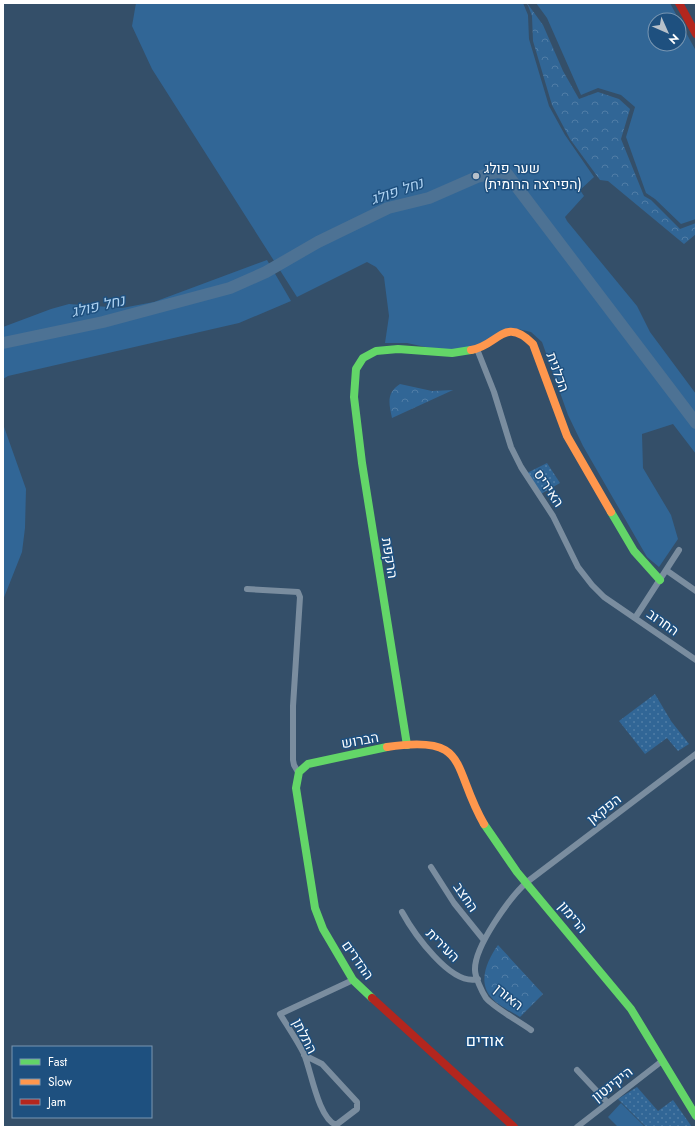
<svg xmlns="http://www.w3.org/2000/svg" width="699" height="1130" font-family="Jost,Heebo,sans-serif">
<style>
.grass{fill:#316696;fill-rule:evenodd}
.forest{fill:url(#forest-crowns)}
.park{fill:url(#park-dots)}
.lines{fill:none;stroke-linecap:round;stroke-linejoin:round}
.stream{stroke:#4d7294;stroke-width:2}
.river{stroke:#4d7294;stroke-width:12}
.street{stroke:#7a8d9f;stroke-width:6}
.fast{stroke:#63d668;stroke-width:8}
.slow{stroke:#ff974d;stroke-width:8}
.jam{stroke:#b3261e;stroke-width:8}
.poi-dot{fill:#b8c1ca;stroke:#1e507f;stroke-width:1.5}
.labels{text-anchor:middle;stroke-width:3;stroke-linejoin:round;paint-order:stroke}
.poi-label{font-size:14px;fill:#fff;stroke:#1e507f;text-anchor:start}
.street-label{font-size:14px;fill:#fff;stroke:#1e507f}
.water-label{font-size:15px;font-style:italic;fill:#add1f0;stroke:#1e507f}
.quarter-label{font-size:16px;fill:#fff;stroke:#1e507f}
</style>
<defs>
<pattern id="forest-crowns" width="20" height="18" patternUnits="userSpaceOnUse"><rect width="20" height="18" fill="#316696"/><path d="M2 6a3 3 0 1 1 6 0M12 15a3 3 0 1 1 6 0" fill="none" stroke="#507da6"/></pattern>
<pattern id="park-dots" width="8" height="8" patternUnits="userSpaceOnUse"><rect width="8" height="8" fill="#316696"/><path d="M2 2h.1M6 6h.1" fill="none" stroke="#507da6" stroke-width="1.8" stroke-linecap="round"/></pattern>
</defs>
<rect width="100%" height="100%" fill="#344f69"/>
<path class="grass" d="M 136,3 L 523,3 L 528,15 L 529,39 L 549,106 L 565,135 L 594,177 L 580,190 L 584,196 L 565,217 L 567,221 L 637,306 L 650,332 L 696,394 L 696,454 L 673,424 L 642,434 L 643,468 L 671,515 L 678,539 L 659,567 L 647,557 L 583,446 L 568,415 L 542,342 L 531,332 L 518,329 L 478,346 L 456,350 L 430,348 L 407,343 L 385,343 L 389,316 L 384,277 L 376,267 L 367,262 L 297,297 L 152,69 L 132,26 Z
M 536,3 L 670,3 L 696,51 L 696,219 L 681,224 L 655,199 L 646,193 L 626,137 L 635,107 L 621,95 L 598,88 L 581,95 L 547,18 ZM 655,20 L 679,20 L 679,44 L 655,44 Z
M 267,260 L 291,301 L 239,323 L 8,376 L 3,379 L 3,327 L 51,309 L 69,304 L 122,308 L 154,302 Z
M 3,424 L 26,489 L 25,528 L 22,552 L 3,600 Z
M 621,1103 L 645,1127 L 618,1127 L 608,1117 Z"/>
<path class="forest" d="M 527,3 L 543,25 L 563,71 L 579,99 L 598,92 L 619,99 L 630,109 L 621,139 L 644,196 L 651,200 L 680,229 L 696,223 L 696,234 L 684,244 L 608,181 L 600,180 L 570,139 L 552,105 L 533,41 L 532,16 Z
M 400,384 L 432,391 L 453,390 L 392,418 C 389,404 386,393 400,384 Z
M 498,945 L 543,994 L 520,1017 C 511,1011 498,1006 491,997 C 477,981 488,959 498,945 Z"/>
<path class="park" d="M 547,463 L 560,483 L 541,494 L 527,473 Z
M 655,694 L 671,721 L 689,744 L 678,751 L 667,738 L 645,754 L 619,721 Z
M 637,1087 L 658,1111 L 673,1100 L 692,1127 L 646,1127 L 618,1099 Z"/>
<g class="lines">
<path class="stream" d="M 3,561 L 3,563"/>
<path class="river" d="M 3,343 L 103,322 L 230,288 L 266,272 L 318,242 L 388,208 L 429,198 L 477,177 L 498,172 L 507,174 L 696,423"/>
<path class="street" d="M 477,349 L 494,392 L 511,447 L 521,467 L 553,516 L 578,567 L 592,585 L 604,597 L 696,660
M 666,570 L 696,591
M 247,589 L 298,592 L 300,597 L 293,706 L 293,760 L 294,765 L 298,772
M 635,618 L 679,550
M 431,867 L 454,903 L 483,939
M 402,912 C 413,932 451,987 478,979
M 531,1030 C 520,1022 493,1007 486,998 C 482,992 475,977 475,970 C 474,947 510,897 527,882 L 696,754
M 304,1055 L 322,1064 L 357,1102 L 357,1109 L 336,1125 C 318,1118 311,1070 304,1054 C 297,1040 288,1027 280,1014 L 353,980
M 577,1070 L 607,1102
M 577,1127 L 662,1061"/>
<path class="fast" d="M 611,512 L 634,551 L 660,580
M 407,745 L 362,463 L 354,397 L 356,369 L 363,358 L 376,351 L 398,349 L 452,353 L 471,350
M 484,824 L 517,872 L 631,1009 L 696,1116
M 372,998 L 353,980 L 323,929 L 315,908 L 296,788 L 299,772 L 308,764 L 387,747"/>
<path class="slow" d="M 471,350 C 498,346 504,315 533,344 L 567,436 L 611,512
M 387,747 C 471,734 451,767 484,824"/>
<path class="jam" d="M 679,3 L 696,34
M 372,998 L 514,1127"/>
</g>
<circle class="poi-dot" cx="476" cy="176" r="4"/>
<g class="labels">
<g class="poi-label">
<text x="484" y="173">שער פולג<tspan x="484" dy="16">(הפירצה הרומית)</tspan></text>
</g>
<g class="street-label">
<text transform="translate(558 372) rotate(70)" y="5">הכלנית</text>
<text transform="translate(549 488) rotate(56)" y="5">האיריס</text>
<text transform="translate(390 558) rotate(81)" y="5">הרקפת</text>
<text transform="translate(663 622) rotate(35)" y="5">החרוב</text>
<text transform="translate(360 740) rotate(-10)" y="5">הברוש</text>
<text transform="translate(604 809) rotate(-38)" y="5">הפקאן</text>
<text transform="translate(466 897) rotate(55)" y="5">החצב</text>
<text transform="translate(573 917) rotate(50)" y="5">הרימון</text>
<text transform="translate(443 945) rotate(45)" y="5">העירית</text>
<text transform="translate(358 960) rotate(55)" y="5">ההדרים</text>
<text transform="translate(509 997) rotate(39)" y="5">האורן</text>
<text transform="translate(305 1036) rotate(63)" y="5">התלתן</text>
<text transform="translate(612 1084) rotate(-38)" y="5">היקינטון</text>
</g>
<g class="water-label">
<text transform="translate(397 191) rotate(-19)" y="5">נחל פולג</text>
<text transform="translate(98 306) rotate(-13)" y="5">נחל פולג</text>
</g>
<g class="quarter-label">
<text x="485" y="1046">אודים</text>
</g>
</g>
<rect width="699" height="1130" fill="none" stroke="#ffffff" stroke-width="8"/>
<rect x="12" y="1046" width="140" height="72" fill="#1e507f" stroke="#7896b2"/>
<rect x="20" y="1059" width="20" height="6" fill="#63d668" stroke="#7896b2"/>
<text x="48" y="1066" font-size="12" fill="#ffffff">Fast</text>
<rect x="20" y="1079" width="20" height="6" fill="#ff974d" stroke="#7896b2"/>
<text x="48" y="1086" font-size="12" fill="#ffffff">Slow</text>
<rect x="20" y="1099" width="20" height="6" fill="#b3261e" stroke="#7896b2"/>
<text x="48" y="1106" font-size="12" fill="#ffffff">Jam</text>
<g transform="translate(667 32) rotate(135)"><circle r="19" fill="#1e507f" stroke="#7896b2"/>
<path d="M0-3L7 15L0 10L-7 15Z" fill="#b8c1ca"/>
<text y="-6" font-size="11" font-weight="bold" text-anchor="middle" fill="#ffffff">N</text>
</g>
</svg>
